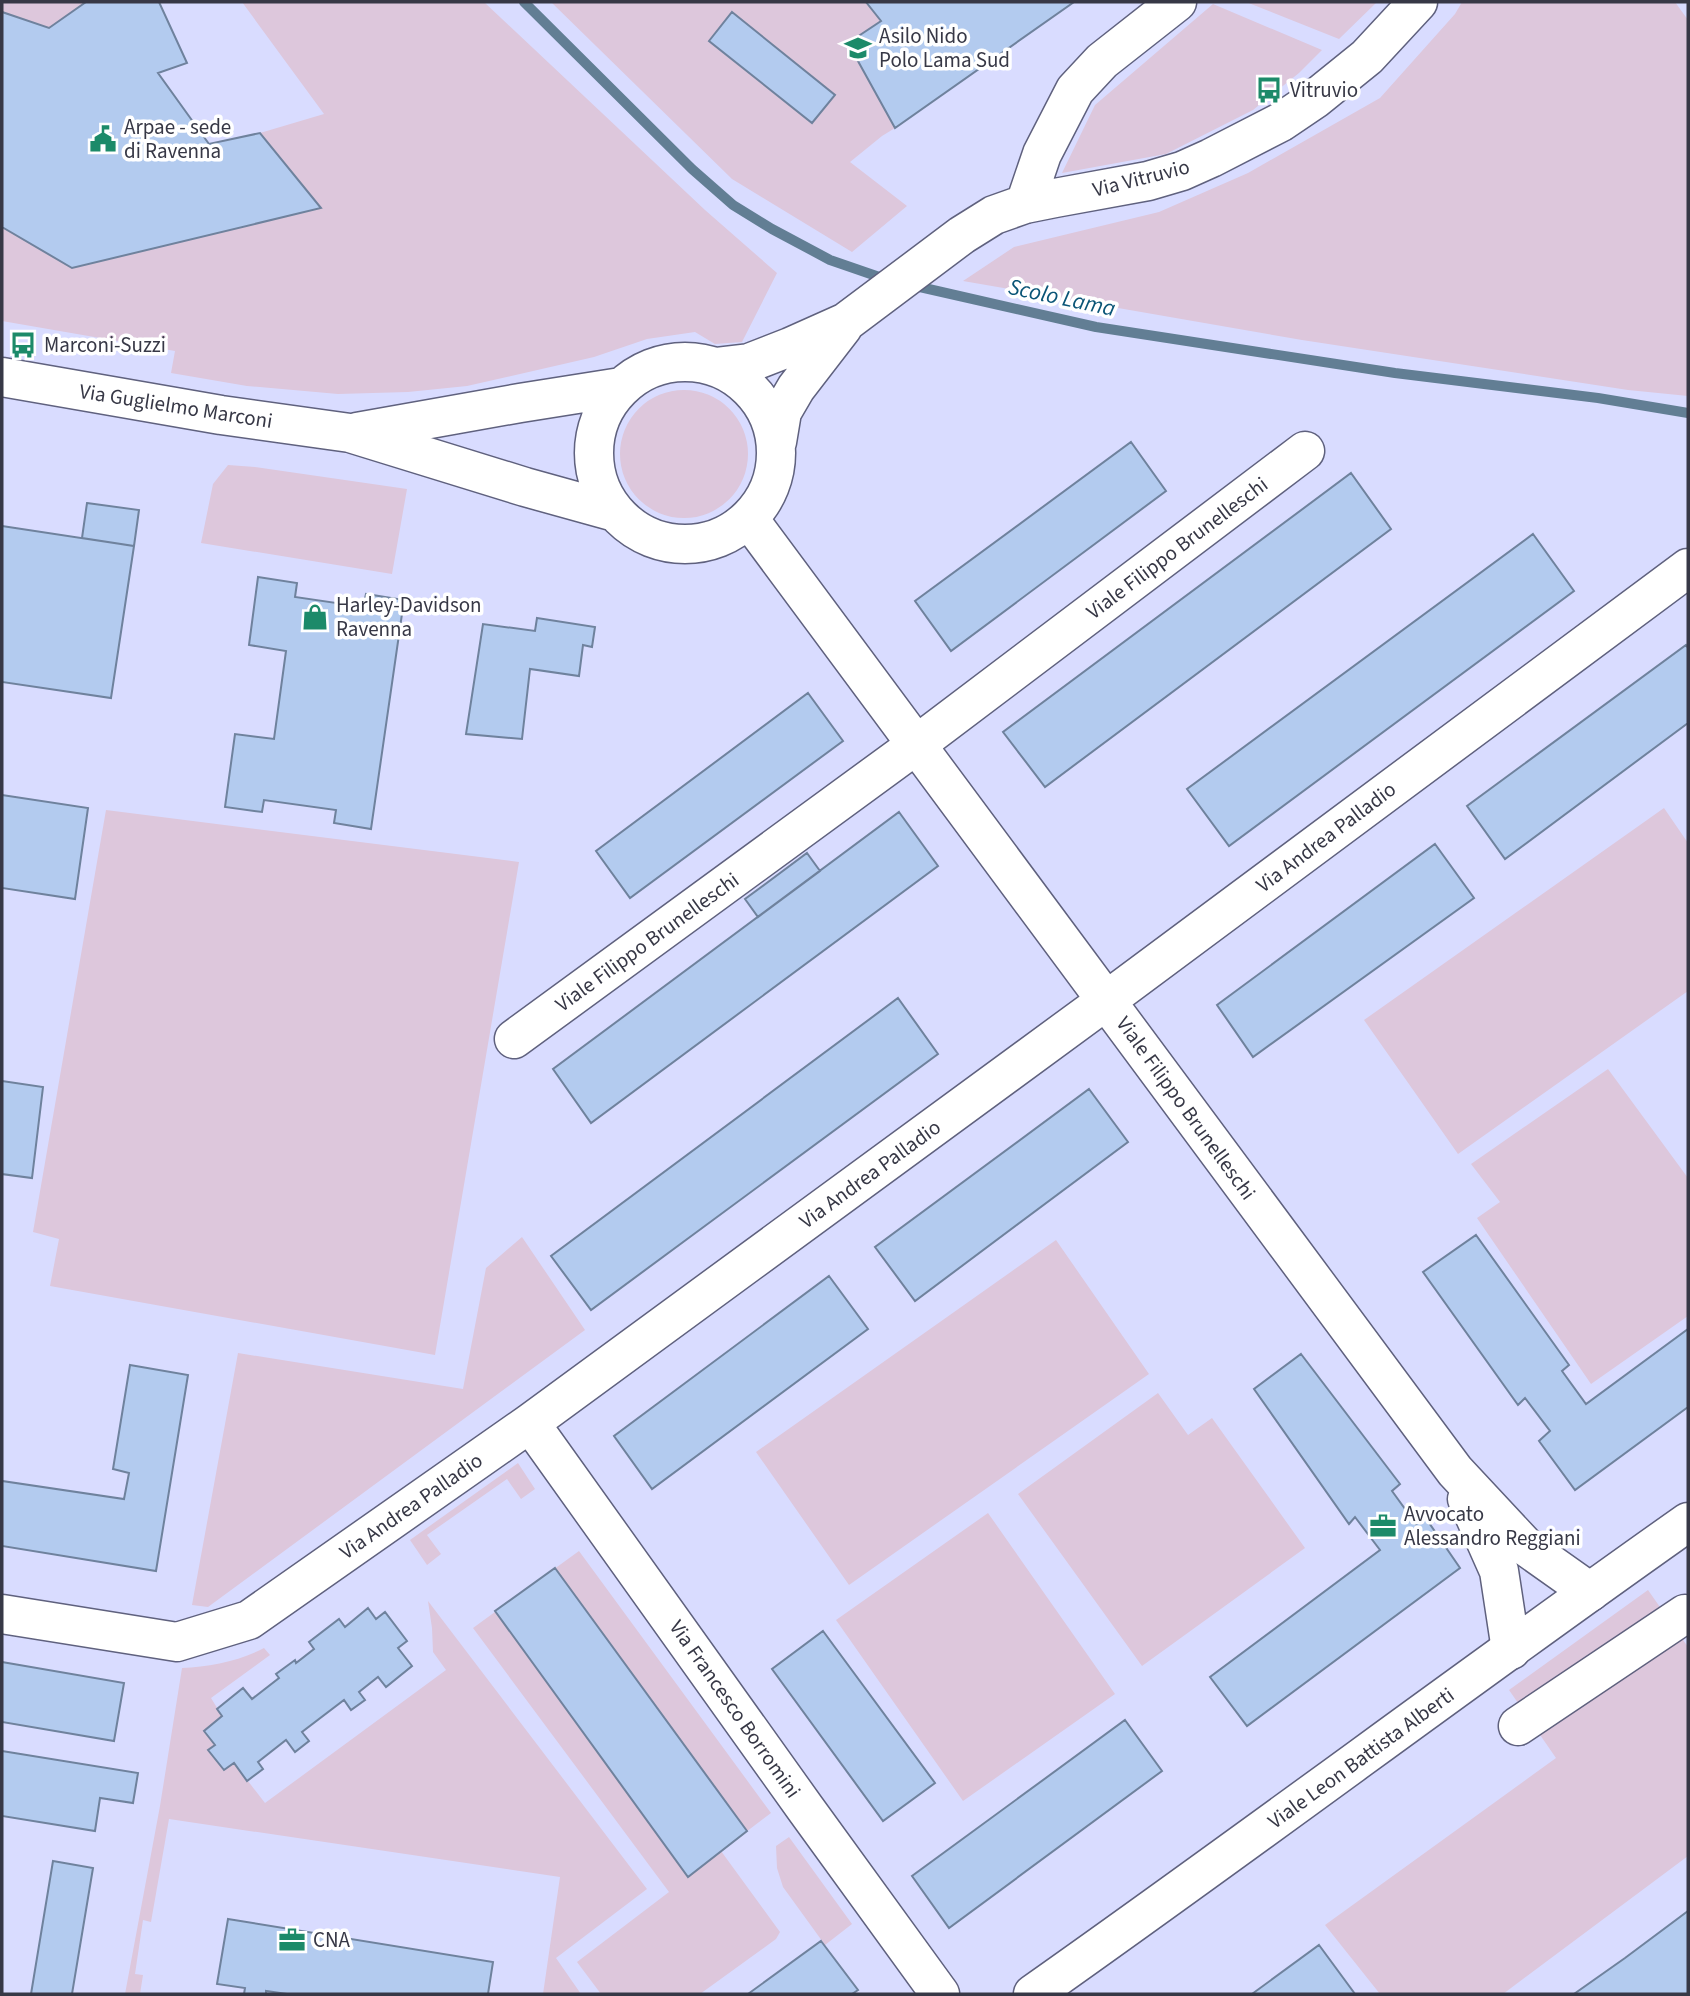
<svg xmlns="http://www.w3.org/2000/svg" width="1690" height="1996" font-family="'Source Sans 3',sans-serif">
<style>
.green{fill:#ddc7dc}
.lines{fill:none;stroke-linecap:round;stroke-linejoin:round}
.stream{stroke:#627e94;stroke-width:10}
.building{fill:#b3cbef;stroke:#6f829d;stroke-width:2}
.minor-casing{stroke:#5f617e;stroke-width:41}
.major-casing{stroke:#5f617e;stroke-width:41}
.minor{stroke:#fff;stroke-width:38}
.major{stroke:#fff;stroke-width:38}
.labels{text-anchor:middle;stroke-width:7;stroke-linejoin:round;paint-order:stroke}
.poi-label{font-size:21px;fill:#373846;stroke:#fff;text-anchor:start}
.street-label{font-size:21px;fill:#373846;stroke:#fff}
.water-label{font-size:23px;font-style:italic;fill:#0a5577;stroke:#fff}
</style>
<rect width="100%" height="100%" fill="#d9dcff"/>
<path class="green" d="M 2,2 L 86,2 L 49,28 L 2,12 Z
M 242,2 L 484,2 L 705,210 L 777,273 L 742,342 L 715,344 L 695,332 L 647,339 L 594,357 L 467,386 L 408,392 L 338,394 L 247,386 L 171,373 L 175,351 L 2,321 L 2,227 L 72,268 L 320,208 L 260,133 L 324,114 Z
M 551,2 L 866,2 L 881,21 L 848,43 L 895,128 L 882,136 L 850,162 L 907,206 L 852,252 L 732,179 Z
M 1246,2 L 1377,2 L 1339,39 Z
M 1462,2 L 1675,2 L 1688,20 L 1688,396 L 1628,390 L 1302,340 L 963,281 L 1014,247 L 1159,212 L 1248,173 L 1380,98 L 1455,14 Z
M 1213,4 L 1322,50 L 1299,73 L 1253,110 L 1166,154 L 1062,173 L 1095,105 Z
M620 454a64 64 0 1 1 128 0a64 64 0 1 1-128 0Z
M 228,465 L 255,467 L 407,489 L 392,574 L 201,543 L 213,484 Z
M 1664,808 L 1688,843 L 1688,991 L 1458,1154 L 1364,1020 Z
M 106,810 L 519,862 L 435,1355 L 50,1286 L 59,1239 L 33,1232 Z
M 1608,1069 L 1688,1178 L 1688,1316 L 1591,1384 L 1477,1218 L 1500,1202 L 1471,1164 Z
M 522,1237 L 585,1330 L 208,1607 L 192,1605 L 238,1353 L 463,1389 L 486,1268 Z
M 1056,1240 L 1149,1374 L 849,1585 L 756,1452 Z
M 1158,1393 L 1188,1435 L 1212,1418 L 1305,1548 L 1142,1666 L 1018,1494 Z
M 518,1463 L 535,1489 L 521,1499 L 507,1479 L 427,1535 L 441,1554 L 427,1565 L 410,1540 Z
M 988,1513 L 1115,1694 L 963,1801 L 836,1620 Z
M 579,1551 L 771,1813 L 721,1851 L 780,1932 L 776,1939 L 700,1994 L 601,1994 L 577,1962 L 669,1892 L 473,1628 Z
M 1648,1590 L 1688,1647 L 1688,1856 L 1503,1994 L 1380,1994 L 1325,1925 L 1556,1758 L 1509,1690 Z
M 428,1601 L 647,1889 L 556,1958 L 581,1994 L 543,1994 L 560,1877 L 169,1819 L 151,1922 L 143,1920 L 135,1974 L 143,1975 L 140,1994 L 125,1994 L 160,1806 L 182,1668 C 209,1667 240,1661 264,1648 L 270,1655 L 211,1698 L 222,1716 L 204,1731 L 215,1745 L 209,1750 L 223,1770 L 234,1763 L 265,1803 L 446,1670 L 433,1652 L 432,1628 Z
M 789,1837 L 852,1924 L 825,1945 L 783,1887 L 777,1868 L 776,1846 Z"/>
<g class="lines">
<path class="stream" d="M 524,2 L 692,169 L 733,205 L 772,229 L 830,260 L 888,280
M 911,285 L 1096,327 L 1395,373 L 1598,398 L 1688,413"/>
</g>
<path class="building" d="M 86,2 L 159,2 L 187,63 L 158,73 L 209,144 L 260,133 L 321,208 L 72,268 L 2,227 L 2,12 L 49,28 Z
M 866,2 L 1074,2 L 895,128 L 848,43 L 881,21 Z
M 732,12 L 835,95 L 812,123 L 709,41 Z
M 1131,442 L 1166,491 L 951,651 L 915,601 Z
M 1351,473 L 1391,529 L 1045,787 L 1003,732 Z
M 87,503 L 139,510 L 134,546 L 82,538 Z
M 2,526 L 134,546 L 111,698 L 2,682 Z
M 1533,534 L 1574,591 L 1229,846 L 1187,789 Z
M 258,577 L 297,583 L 295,597 L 363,607 L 366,594 L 404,600 L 371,829 L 334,823 L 336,810 L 264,800 L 262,812 L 225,807 L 235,734 L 274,739 L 286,651 L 249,645 Z
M 537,618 L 595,627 L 592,647 L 583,645 L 579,676 L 530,669 L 522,739 L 466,734 L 483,624 L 535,631 Z
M 1686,645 L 1688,648 L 1688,723 L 1505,859 L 1467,806 Z
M 808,693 L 843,741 L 630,898 L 596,851 Z
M 2,795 L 88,808 L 75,899 L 2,888 Z
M 899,812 L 938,866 L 591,1123 L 553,1069 Z
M 1435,844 L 1474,898 L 1253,1057 L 1217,1005 Z
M 807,853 L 820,871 L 758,917 L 745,899 Z
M 898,998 L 938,1054 L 591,1310 L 551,1256 Z
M 2,1081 L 43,1087 L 32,1178 L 2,1174 Z
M 1089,1089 L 1128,1142 L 915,1301 L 875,1247 Z
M 1476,1235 L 1569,1365 L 1562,1371 L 1586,1404 L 1688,1329 L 1688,1407 L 1575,1490 L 1539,1441 L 1550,1431 L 1525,1398 L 1518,1405 L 1423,1272 Z
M 829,1276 L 868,1329 L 652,1489 L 614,1436 Z
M 1301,1354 L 1400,1484 L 1392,1491 L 1416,1524 L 1425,1517 L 1460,1568 L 1247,1726 L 1210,1677 L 1380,1550 L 1355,1517 L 1349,1524 L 1254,1389 Z
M 130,1365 L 188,1375 L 156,1571 L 2,1546 L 2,1481 L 124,1499 L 129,1473 L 113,1469 Z
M 555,1568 L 747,1831 L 688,1877 L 495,1611 Z
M 368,1608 L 376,1619 L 385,1612 L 407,1641 L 398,1648 L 412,1666 L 386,1687 L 378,1677 L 359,1692 L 365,1700 L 351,1710 L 344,1700 L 302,1732 L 309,1741 L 295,1752 L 286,1740 L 258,1762 L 263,1769 L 247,1781 L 234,1763 L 224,1770 L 208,1750 L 215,1745 L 204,1731 L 222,1716 L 217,1709 L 243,1688 L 252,1699 L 279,1678 L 276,1674 L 295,1660 L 296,1663 L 314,1649 L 309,1642 L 339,1619 L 345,1627 Z
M 823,1631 L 935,1783 L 883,1821 L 772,1669 Z
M 2,1662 L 124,1683 L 114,1741 L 2,1722 Z
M 1125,1720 L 1162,1771 L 949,1928 L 912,1876 Z
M 2,1751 L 138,1773 L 133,1803 L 100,1798 L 95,1831 L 2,1816 Z
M 53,1861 L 93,1868 L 72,1994 L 31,1994 Z
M 1688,1911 L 1688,1994 L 1574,1994 L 1625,1958 Z
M 228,1919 L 493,1962 L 488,1994 L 287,1994 L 266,1991 L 266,1994 L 244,1994 L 245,1988 L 217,1984 Z
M 228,1919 L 493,1962 L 488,1994 L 244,1994 L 245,1988 L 217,1984 Z
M 821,1941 L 858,1990 L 852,1994 L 748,1994 Z
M 1319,1945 L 1355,1994 L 1252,1994 Z"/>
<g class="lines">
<g class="minor-casing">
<path id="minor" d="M 1025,204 L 1042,154 L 1075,90 L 1102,61 L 1177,2
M594 453a91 91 0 1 1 182 0a91 91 0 1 1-182 0Z
M 715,367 L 749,363 L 790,347 L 846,322 L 962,235 L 994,215 L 1025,204 L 1055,198 L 1148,181 L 1182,171 L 1211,158 L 1281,122 L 1315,99 L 1367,57 L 1418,2
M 2,377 L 221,415 L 350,433 L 525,487 L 615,512
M 357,432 L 520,403 L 621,387
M 777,442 L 782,412 L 796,388 L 843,327
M 749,519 L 1455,1471 L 1525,1546 L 1590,1592
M 514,1039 L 916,745 L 1305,451
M 530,1423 L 805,1808 L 940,1994
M 1467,1499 L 1499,1571 L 1511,1650
M 2,1614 L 177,1642 L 249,1620 L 530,1423 L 1107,1000 L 1688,568
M 1518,1726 L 1685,1614"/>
</g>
<g class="major-casing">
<path id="major" d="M 1033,1994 C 1253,1839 1468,1677 1688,1522"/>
</g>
<use href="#minor" class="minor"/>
<use href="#major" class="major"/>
</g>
<defs>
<g id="school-bare" transform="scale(2.1)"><path d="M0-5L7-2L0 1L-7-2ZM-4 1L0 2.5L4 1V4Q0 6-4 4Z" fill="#1c8a69" stroke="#fff" stroke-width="2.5" paint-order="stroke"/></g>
<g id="bus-bare" transform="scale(2.1)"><path d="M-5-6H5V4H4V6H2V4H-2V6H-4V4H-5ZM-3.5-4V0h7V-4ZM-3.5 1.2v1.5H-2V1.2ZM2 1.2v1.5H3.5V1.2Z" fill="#1c8a69" stroke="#fff" stroke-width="2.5" paint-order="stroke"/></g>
<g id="civic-bare" transform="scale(2.1)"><path d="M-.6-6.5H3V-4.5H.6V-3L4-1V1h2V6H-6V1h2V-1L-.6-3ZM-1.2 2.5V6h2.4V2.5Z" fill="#1c8a69" stroke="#fff" stroke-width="2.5" paint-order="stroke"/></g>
<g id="shop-bare" transform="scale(2.1)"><path d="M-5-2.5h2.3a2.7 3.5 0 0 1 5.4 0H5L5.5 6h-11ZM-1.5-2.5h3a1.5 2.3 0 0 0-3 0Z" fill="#1c8a69" stroke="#fff" stroke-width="2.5" paint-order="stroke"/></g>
<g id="office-bare" transform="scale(2.1)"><path d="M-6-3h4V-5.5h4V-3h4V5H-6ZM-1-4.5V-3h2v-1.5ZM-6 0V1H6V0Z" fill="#1c8a69" stroke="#fff" stroke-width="2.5" paint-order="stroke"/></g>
</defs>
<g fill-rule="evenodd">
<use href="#school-bare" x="858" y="48"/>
<use href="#bus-bare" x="1269" y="90"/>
<use href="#civic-bare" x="103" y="139"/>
<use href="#bus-bare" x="23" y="345"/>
<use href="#shop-bare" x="315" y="617"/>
<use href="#office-bare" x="1383" y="1526"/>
<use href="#office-bare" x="292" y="1940"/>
</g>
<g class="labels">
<g class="poi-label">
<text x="879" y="43">Asilo Nido<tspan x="879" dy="24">Polo Lama Sud</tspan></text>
<text x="1290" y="97">Vitruvio</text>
<text x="124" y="134">Arpae - sede<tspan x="124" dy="24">di Ravenna</tspan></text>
<text x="44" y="352">Marconi-Suzzi</text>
<text x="336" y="612">Harley-Davidson<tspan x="336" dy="24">Ravenna</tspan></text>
<text x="1404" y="1521">Avvocato<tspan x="1404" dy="24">Alessandro Reggiani</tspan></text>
<text x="313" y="1947">CNA</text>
</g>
<g class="street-label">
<text transform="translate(1141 178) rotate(-14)" y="7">Via Vitruvio</text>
<text transform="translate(176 406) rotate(9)" y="7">Via Guglielmo Marconi</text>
<text transform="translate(1177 548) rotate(-37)" y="7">Viale Filippo Brunelleschi</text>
<text transform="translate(1326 837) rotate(-37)" y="7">Via Andrea Palladio</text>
<text transform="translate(647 942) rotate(-36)" y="7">Viale Filippo Brunelleschi</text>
<text transform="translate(1186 1108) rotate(54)" y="7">Viale Filippo Brunelleschi</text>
<text transform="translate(870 1174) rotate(-36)" y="7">Via Andrea Palladio</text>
<text transform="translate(411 1506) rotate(-35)" y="7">Via Andrea Palladio</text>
<text transform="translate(735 1709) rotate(55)" y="7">Via Francesco Borromini</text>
<text transform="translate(1361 1758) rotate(-36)" y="7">Viale Leon Battista Alberti</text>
</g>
<g class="water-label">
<text transform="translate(1062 297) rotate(12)" y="8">Scolo Lama</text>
</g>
</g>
<rect width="1690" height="1996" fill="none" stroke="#373846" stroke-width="7"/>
</svg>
